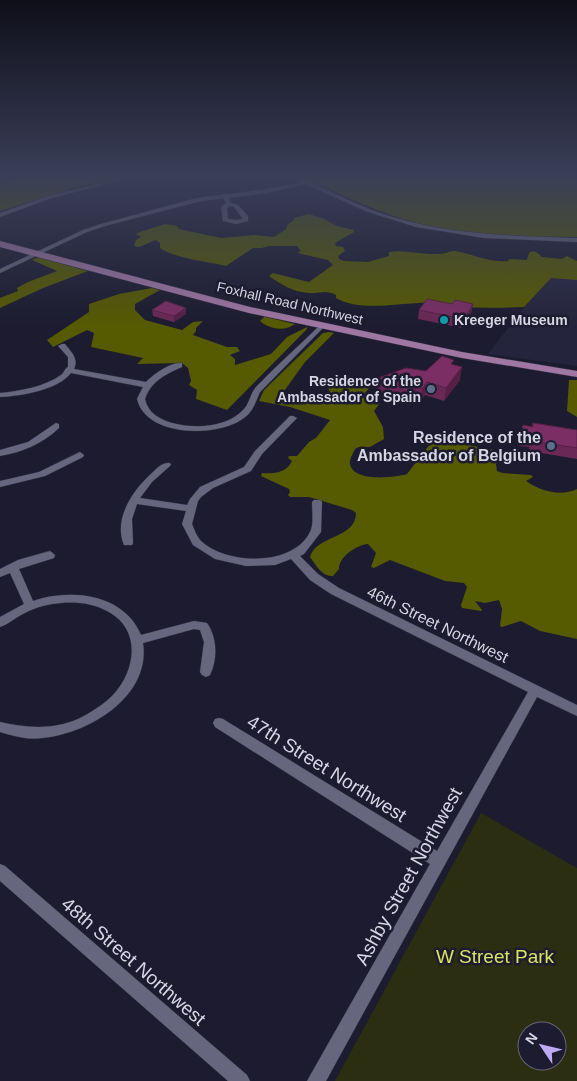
<svg xmlns="http://www.w3.org/2000/svg" width="577" height="1081" font-family="Helvetica,sans-serif">
<style>
.built{fill:#25243d}
.green{fill:#2b2e10;fill-rule:evenodd}
.forest{fill:#565a00}
.lines{fill:none;stroke-linecap:round;stroke-linejoin:round}
.street-casing{stroke:#343443;stroke-width:1}
.primary-casing{stroke:#343443;stroke-width:1}
.street{fill:#66667e;fill-rule:evenodd}
.primary{fill:#a077a3;fill-rule:evenodd}
.wall{fill:#6a2856}
.shaded-wall{fill:#562046}
.building{fill:#7b2e64;stroke:#562046}
.culture-dot{fill:#0f9aa8;stroke:#1c1b2f;stroke-width:2}
.service-dot{fill:#5c6f8a;stroke:#1c1b2f;stroke-width:2}
.labels{text-anchor:middle;stroke-width:5;stroke-linejoin:round;paint-order:stroke}
.far-street-label{font-size:14px;fill:#d5d5e3;stroke:#1c1b2f}
.far-poi-label{font-size:14px;font-weight:bold;fill:#d5d5e3;stroke:#1c1b2f;text-anchor:start}
.poi-label{font-size:16px;font-weight:bold;fill:#d5d5e3;stroke:#1c1b2f;text-anchor:end}
.street-label{font-size:16px;fill:#d5d5e3;stroke:#1c1b2f}
.near-street-label{font-size:19px;fill:#d5d5e3;stroke:#1c1b2f}
.near-park-label{font-size:19px;fill:#dae35e;stroke:#1c1b2f}
</style>
<rect width="100%" height="100%" fill="#1c1b2f"/>
<path class="built" d="M 549,275 L 577,278 L 577,366 L 488,354 Z"/>
<path class="green" d="M 481,813 L 577,868 L 577,1081 L 335,1081 ZM 527,1031 L 557,1031 L 557,1061 L 527,1061 Z"/>
<path class="forest" d="M 6,175 L 130,175 L 73,188 L 0,211 L 0,183 L 12,180 L 12,177 Z
M 298,175 L 577,175 L 577,237 C 519,236 459,236 403,219 C 367,208 333,190 298,175 Z
M 309,214 L 324,219 L 337,226 L 354,230 L 354,232 L 335,243 L 336,246 L 343,247 L 345,251 L 338,256 L 339,259 L 344,261 L 368,262 L 389,256 L 389,252 C 402,249 424,255 440,254 C 445,254 449,251 455,251 C 473,254 489,263 508,261 L 509,259 L 527,260 L 529,253 C 534,249 538,253 542,257 L 562,259 L 567,256 L 577,261 L 577,280 L 551,278 L 524,307 C 502,308 480,308 458,307 C 446,306 432,302 419,303 C 395,304 357,311 336,298 L 336,295 C 326,289 319,294 309,293 C 293,292 282,285 269,276 L 273,273 L 309,282 L 333,265 L 328,260 L 297,253 L 301,251 L 297,246 L 268,246 L 262,248 L 253,248 L 226,266 C 206,261 176,259 160,248 L 160,243 L 156,240 L 139,247 L 134,246 L 136,240 L 141,237 L 136,234 L 137,233 L 165,224 L 177,226 L 179,229 L 221,238 L 255,235 L 274,237 L 286,229 L 288,224 L 293,221 L 294,218 Z
M 38,257 L 88,271 L 43,288 L 0,308 L 0,298 L 18,291 L 17,288 L 28,282 L 57,271 L 32,260 Z
M 152,288 L 160,290 L 135,304 L 135,310 L 145,320 L 182,330 L 193,322 L 203,321 L 196,328 L 196,331 L 193,335 L 227,347 L 237,347 L 240,351 L 230,355 L 235,359 L 235,365 L 271,354 L 287,337 L 307,327 L 307,329 L 227,410 L 196,399 L 197,390 L 189,385 L 191,381 L 188,368 L 182,363 L 137,364 L 143,358 L 91,347 L 94,333 L 87,330 L 53,347 L 47,340 L 89,312 L 89,304 L 119,294 Z
M 264,317 L 266,317 L 295,324 C 285,332 269,329 260,321 Z
M 329,332 L 334,333 L 305,362 L 282,394 L 332,396 L 327,386 L 334,377 L 375,382 L 363,395 L 380,403 L 374,411 L 383,427 L 384,439 L 370,447 L 359,447 L 355,449 C 353,454 349,459 350,464 C 353,482 394,478 407,474 L 437,435 L 446,436 L 448,441 L 499,451 L 502,456 L 496,464 L 497,471 L 502,473 L 531,475 L 533,477 L 526,481 C 541,491 560,497 577,489 L 577,639 L 540,631 L 521,621 L 502,627 L 500,626 L 502,609 L 499,600 L 485,603 L 475,601 L 482,610 L 481,611 L 462,608 L 461,605 L 467,587 L 464,583 L 445,581 L 390,560 L 374,568 L 371,567 L 376,553 L 368,544 C 357,545 339,556 339,569 L 333,576 C 322,577 316,565 310,557 C 316,535 356,539 356,513 L 352,510 L 309,497 L 290,497 L 288,495 L 290,492 L 289,489 L 261,476 L 262,473 C 273,474 287,473 292,461 L 288,458 L 289,456 L 297,456 L 309,442 L 316,438 L 330,420 L 290,407 L 259,401 L 264,390 L 323,333 Z
M 569,380 L 577,380 L 577,417 L 567,411 Z"/>
<g class="lines">
<g class="street-casing">
<path id="street" d="M 0,175 L 11,177 L 11,178 L 0,182 L 0,179 L 3,178 L 0,177 Z
M 133,175 L 141,175 L 52,198 L 0,217 L 0,213 L 48,196 Z
M 289,175 L 295,175 C 328,190 361,208 396,218 C 455,235 516,236 577,238 L 577,242 L 484,238 L 416,227 L 365,211 L 306,184 L 267,193 L 228,198 L 231,203 L 238,205 L 248,216 L 248,221 L 236,224 L 223,221 L 221,207 L 226,203 L 223,198 L 197,202 L 105,226 L 87,232 L 0,273 L 0,269 L 83,230 L 101,224 L 197,198 L 267,189 L 302,182 ZM 230,206 L 234,207 L 243,219 L 236,220 L 228,219 L 227,208 Z
M 322,324 L 325,326 L 324,327 L 260,392 C 255,403 253,413 241,420 C 215,437 146,437 137,399 L 143,387 L 71,373 C 58,390 21,396 0,397 L 0,393 C 20,391 44,387 61,375 C 65,372 64,369 68,367 L 68,357 L 58,346 L 62,344 L 65,344 C 71,352 79,358 74,369 L 146,382 C 154,374 170,362 182,363 L 182,367 C 166,374 151,381 145,399 C 148,413 159,419 172,423 C 195,429 227,428 244,409 C 250,403 250,393 257,386 C 277,365 299,346 320,325 Z
M 290,416 L 293,416 L 297,418 L 262,454 L 251,471 L 213,488 L 201,497 L 198,501 L 192,524 C 194,529 197,537 201,541 C 226,565 293,567 310,532 C 314,525 312,511 312,502 L 314,500 L 320,500 L 322,502 L 321,532 L 304,554 L 300,556 L 318,574 L 339,588 L 577,705 L 577,716 L 537,697 L 326,1081 L 307,1081 L 430,864 L 215,727 L 213,723 L 215,719 L 219,718 L 223,719 L 437,851 L 528,692 L 331,594 L 310,580 L 291,559 L 275,565 L 246,566 L 215,559 L 193,545 L 182,524 L 186,511 L 137,504 L 132,519 L 133,543 L 132,545 L 124,545 C 113,519 133,490 151,474 C 156,469 162,462 170,463 L 171,465 L 152,482 L 140,498 L 187,505 L 190,499 L 200,487 L 244,467 L 255,451 Z
M 56,423 L 59,424 L 59,428 C 42,444 23,452 0,456 L 0,450 L 28,442 Z
M 80,452 L 84,455 L 83,457 L 45,476 L 0,487 L 0,481 L 39,472 Z
M 50,551 L 55,555 L 54,558 L 19,569 L 33,601 C 71,588 124,594 141,635 L 194,621 L 207,623 C 217,637 218,659 210,675 L 206,677 L 202,675 L 200,672 L 204,642 L 200,630 L 194,629 L 143,643 C 151,697 88,734 42,738 C 27,740 14,736 0,732 L 0,722 C 26,728 53,730 78,719 C 90,713 103,705 113,695 C 136,670 142,629 107,611 C 91,602 70,601 52,604 C 39,606 27,611 16,618 C 11,621 6,625 0,627 L 0,617 L 24,604 L 10,573 L 0,577 L 0,569 L 18,560 Z
M 0,864 L 5,866 L 247,1075 L 250,1081 L 228,1081 L 0,881 Z"/>
</g>
<g class="primary-casing">
<path id="primary" d="M 0,241 L 250,307 L 462,352 L 577,371 L 577,377 L 462,358 L 249,313 L 0,247 Z"/>
</g>
<use href="#street" class="street"/>
<use href="#primary" class="primary"/>
</g>
<path class="wall" d="M 452,304 L 473,304 L 471,313 L 462,328 L 418,319 L 419,310 Z
M 152,310 L 186,314 L 174,322 L 153,316 Z
M 426,371 L 460,380 L 444,401 L 425,395 L 420,402 L 414,400 L 410,405 L 398,402 L 399,400 L 377,391 L 378,378 Z
M 533,423 L 577,430 L 577,459 L 529,451 L 529,447 L 519,446 L 520,436 L 523,425 L 532,427 Z"/>
<path class="shaded-wall" d="M 473,304 L 471,313 L 462,328 L 464,319 Z
M 186,308 L 186,314 L 174,322 L 174,316 Z
M 462,367 L 460,380 L 444,401 L 446,388 Z
M 427,382 L 425,395 L 420,402 L 422,389 Z
M 416,387 L 414,400 L 410,405 L 411,393 Z"/>
<path class="building" d="M 427,299 L 452,304 L 455,300 L 473,304 L 464,319 L 419,310 Z
M 166,301 L 186,308 L 174,316 L 152,310 Z
M 442,356 L 454,360 L 451,364 L 462,367 L 446,388 L 427,382 L 422,389 L 416,387 L 411,393 L 400,389 L 401,388 L 378,378 L 406,368 L 426,371 Z
M 533,423 L 577,430 L 577,448 L 531,441 L 532,437 L 521,435 L 523,425 L 533,427 Z"/>
<linearGradient id="sky" x2="0" y2="1"><stop stop-color="#0f0f1a"/><stop offset="0.54" stop-color="#3a3f58"/><stop offset="1" stop-color="#3a3f58" stop-opacity="0"/></linearGradient>
<rect width="577" height="326" fill="url(#sky)"/>
<circle class="culture-dot" cx="444" cy="320" r="5"/>
<g class="service-dot">
<circle cx="431" cy="389" r="5"/>
<circle cx="551" cy="446" r="5"/>
</g>
<g class="labels">
<g class="far-street-label">
<text transform="translate(290 303) rotate(13)" y="5">Foxhall Road Northwest</text>
</g>
<g class="far-poi-label">
<text x="454" y="325">Kreeger Museum</text>
<text x="421" y="386" text-anchor="end">Residence of the<tspan x="421" dy="16">Ambassador of Spain</tspan></text>
</g>
<g class="poi-label">
<text x="541" y="443">Residence of the<tspan x="541" dy="18">Ambassador of Belgium</tspan></text>
</g>
<g class="street-label">
<text transform="translate(438 624) rotate(26)" y="6">46th Street Northwest</text>
</g>
<g class="near-street-label">
<text transform="translate(327 768) rotate(32)" y="7">47th Street Northwest</text>
<text transform="translate(408 876) rotate(-61)" y="7">Ashby Street Northwest</text>
<text transform="translate(134 961) rotate(41)" y="7">48th Street Northwest</text>
</g>
<g class="near-park-label">
<text x="495" y="963">W Street Park</text>
</g>
</g>
<g transform="translate(542 1046) rotate(305)"><circle r="24" fill="#1c1b2f" stroke="#666577"/>
<path d="M0-4L9 19L0 12L-9 19Z" fill="#bfa9f4"/>
<text y="-8" font-size="14" font-weight="bold" text-anchor="middle" fill="#d5d5e3">N</text>
</g>
</svg>
